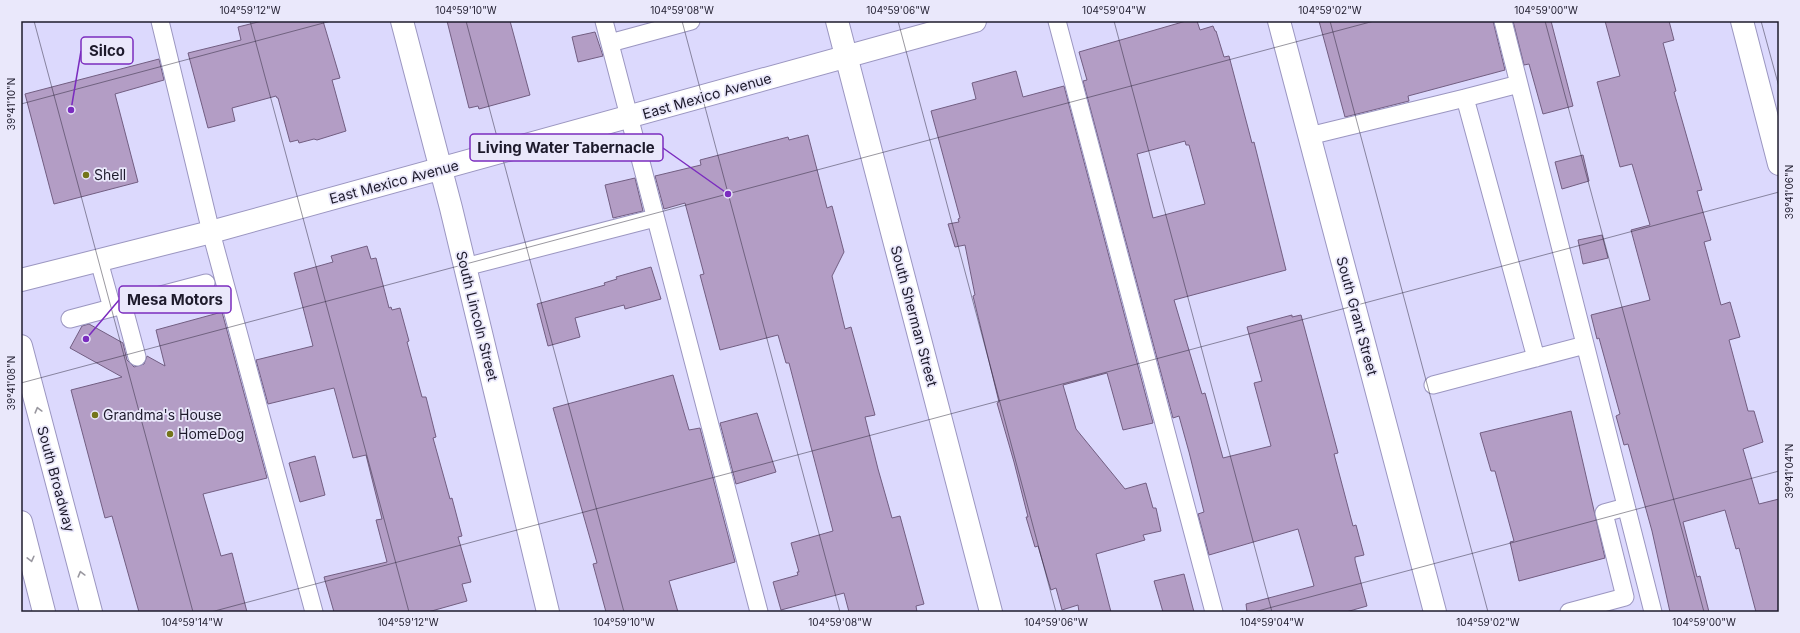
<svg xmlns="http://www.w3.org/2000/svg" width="1800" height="633" font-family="Inter,sans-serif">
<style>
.building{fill:#b39dc5;stroke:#725e82;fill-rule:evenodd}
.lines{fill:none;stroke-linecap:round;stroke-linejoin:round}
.lane-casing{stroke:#9b96c1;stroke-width:19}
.street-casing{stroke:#9b96c1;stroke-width:24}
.secondary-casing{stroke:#9b96c1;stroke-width:24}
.primary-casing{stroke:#9b96c1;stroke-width:24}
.lane{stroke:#fff;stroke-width:17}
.street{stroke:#fff;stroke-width:22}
.secondary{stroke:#fff;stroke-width:22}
.primary{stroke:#fff;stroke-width:22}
.oneway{stroke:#9a98a0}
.ticks{fill:none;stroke:#1e1b2c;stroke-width:1;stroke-opacity:0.45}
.poi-dot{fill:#74751b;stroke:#eae8fb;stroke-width:1.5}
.labels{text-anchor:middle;stroke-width:3.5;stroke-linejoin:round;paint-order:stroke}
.street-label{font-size:14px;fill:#1e1b2c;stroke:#eae8fb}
.poi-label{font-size:14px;fill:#1e1b2c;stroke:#eae8fb;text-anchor:start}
.leader{fill:none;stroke:#7b2cbf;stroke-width:1.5}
.callout-dot{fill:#7b2cbf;stroke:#eae8fb;stroke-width:1.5}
.callout{fill:#eae8fb;stroke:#7b2cbf;stroke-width:1.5}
.callout-label{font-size:15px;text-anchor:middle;font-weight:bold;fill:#1e1b2c}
.neatline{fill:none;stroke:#1e1b2c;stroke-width:1.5}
.ticks-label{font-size:10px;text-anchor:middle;fill:#1e1b2c}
</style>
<rect width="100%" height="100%" fill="#dcd9fd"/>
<path class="building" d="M 262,21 L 323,21 L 340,78 L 332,80 L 346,131 L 317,140 L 314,139 L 299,143 L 298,140 L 290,142 L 278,98 L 277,98 L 276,96 L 232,108 L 235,121 L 208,128 L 188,53 L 241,40 L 238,27 Z
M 447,21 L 510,21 L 530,95 L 479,109 L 478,106 L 469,108 Z
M 1186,21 L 1197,21 L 1200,30 L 1213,26 L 1215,31 L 1216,31 L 1224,57 L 1229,56 L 1252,143 L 1254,142 L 1286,270 L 1174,300 L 1202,394 L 1205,393 L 1223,458 L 1271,446 L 1254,383 L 1262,381 L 1247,327 L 1292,315 L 1292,317 L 1301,315 L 1338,453 L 1334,454 L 1353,526 L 1356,525 L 1364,555 L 1355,557 L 1355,560 L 1367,606 L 1346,612 L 1247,612 L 1246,604 L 1314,586 L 1298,529 L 1209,555 L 1198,514 L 1204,512 L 1189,452 L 1179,416 L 1173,418 L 1083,81 L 1087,80 L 1079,52 ZM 1185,141 L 1186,145 L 1189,145 L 1205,204 L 1153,218 L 1137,154 Z
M 1319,21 L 1493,21 L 1505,70 L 1408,96 L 1409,101 L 1345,117 Z
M 1513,21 L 1551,21 L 1573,106 L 1543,114 L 1529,64 L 1524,65 Z
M 1605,21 L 1669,21 L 1674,40 L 1663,43 L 1676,91 L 1674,92 L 1702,190 L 1697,191 L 1711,240 L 1704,242 L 1721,305 L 1730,302 L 1740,337 L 1729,340 L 1748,411 L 1754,411 L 1763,442 L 1743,449 L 1759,504 L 1779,499 L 1779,612 L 1756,612 L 1739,548 L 1736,549 L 1725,510 L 1683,522 L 1697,577 L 1700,576 L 1709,612 L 1670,612 L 1652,531 L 1628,444 L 1624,445 L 1616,416 L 1620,414 L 1599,338 L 1597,339 L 1591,315 L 1650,300 L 1631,230 L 1650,225 L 1632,164 L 1620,167 L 1597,82 L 1620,76 Z
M 595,32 L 603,56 L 578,62 L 572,37 Z
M 159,59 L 164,80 L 115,94 L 138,182 L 54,204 L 25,94 Z
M 1016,71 L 1023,97 L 1064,86 L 1153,423 L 1123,430 L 1107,373 L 1063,385 L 1076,429 L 1125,489 L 1146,483 L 1153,508 L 1156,508 L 1161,531 L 1143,535 L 1145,540 L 1096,554 L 1111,612 L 1079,612 L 1078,605 L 1062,610 L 1056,588 L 1051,590 L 1038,546 L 1035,547 L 1026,517 L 1028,517 L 1014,462 L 997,403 L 999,402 L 973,296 L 975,295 L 965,245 L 955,247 L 948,224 L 959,222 L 958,219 L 960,218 L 931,111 L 976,99 L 972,83 Z
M 808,135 L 827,208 L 832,206 L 844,252 L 832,276 L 845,329 L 851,327 L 875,415 L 865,417 L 878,469 L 892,518 L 900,516 L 924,604 L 916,606 L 917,612 L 849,612 L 844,593 L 781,610 L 773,582 L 798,575 L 797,572 L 799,572 L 791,543 L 833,531 L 789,363 L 786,363 L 778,335 L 720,350 L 700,275 L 704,274 L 685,203 L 664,209 L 655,176 L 701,165 L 700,160 L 788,137 L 789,140 Z
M 1583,155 L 1589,181 L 1562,189 L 1555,162 Z
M 635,178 L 643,211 L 613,218 L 605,185 Z
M 1602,235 L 1608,258 L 1583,264 L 1578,240 Z
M 367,246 L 371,259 L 376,258 L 389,308 L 391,307 L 392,310 L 400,308 L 409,341 L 407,342 L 422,397 L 426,397 L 436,437 L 433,438 L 450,499 L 452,498 L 462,536 L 458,537 L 471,582 L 462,584 L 467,601 L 428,612 L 334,612 L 324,577 L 387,562 L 376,520 L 382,519 L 366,455 L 353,458 L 334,388 L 268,404 L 256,360 L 313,346 L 294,273 L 333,262 L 331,256 Z
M 651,267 L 661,299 L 625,309 L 624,305 L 575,318 L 580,337 L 548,346 L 537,304 L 605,285 L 604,283 L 617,279 L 616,277 Z
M 222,312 L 267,478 L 203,494 L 221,556 L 232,553 L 247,612 L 139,612 L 112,516 L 105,518 L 71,390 L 122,377 L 70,348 L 82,326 L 89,324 L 123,343 L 127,360 L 134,367 L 144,364 L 147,356 L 165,366 L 156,330 Z
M 673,375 L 689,430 L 700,428 L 735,562 L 669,581 L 678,612 L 606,612 L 593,564 L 597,563 L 553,408 Z
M 1571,411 L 1605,558 L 1519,581 L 1510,542 L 1514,541 L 1495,471 L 1491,471 L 1480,433 Z
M 757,413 L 776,472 L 736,484 L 720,423 Z
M 315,456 L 325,495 L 300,502 L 289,463 Z
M 1184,574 L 1194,612 L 1163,612 L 1154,581 Z"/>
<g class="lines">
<g class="lane-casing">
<path id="lane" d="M 160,21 L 211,232 L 314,612
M 604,21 L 759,612
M 1057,21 L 1214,612
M 1503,21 L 1653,612
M 610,43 L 691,21
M 1519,84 L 1465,98 L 1536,358
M 1309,136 L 1465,98
M 99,261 L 112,308
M 465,267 L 655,218
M 123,305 L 137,357
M 70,319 L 206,283
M 1433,385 L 1585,345
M 1569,612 L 1625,597 L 1604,513 L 1626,507"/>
</g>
<g class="street-casing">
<path id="street" d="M 402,21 L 451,208 L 548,612
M 837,21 L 991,612
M 1279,21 L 1435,612
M 21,280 L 211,232 L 975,21"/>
</g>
<g class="secondary-casing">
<path id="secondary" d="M 1742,21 L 1779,164"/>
</g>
<g class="primary-casing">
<path id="primary" d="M 21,346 L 91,612
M 21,522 L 44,612"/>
</g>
<use href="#lane" class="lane"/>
<use href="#street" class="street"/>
<use href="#secondary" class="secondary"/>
<use href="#primary" class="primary"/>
</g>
<defs><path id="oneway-chevron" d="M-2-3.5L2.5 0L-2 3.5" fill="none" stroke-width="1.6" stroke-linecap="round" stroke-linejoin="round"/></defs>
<g class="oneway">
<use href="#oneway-chevron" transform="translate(38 410) rotate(-105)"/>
<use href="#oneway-chevron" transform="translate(31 559) rotate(76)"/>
<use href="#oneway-chevron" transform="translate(81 574) rotate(-105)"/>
</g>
<path class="ticks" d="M 34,21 L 193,612M 250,21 L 409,612M 466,21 L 624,612M 682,21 L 840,612M 898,21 L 1056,612M 1114,21 L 1272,612M 1330,21 L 1488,612M 1545,21 L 1704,612M 1761,21 L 1779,87M 21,104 L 331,21M 21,383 L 1374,21M 211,612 L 1779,192M 1254,612 L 1779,471"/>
<g class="poi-dot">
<circle cx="86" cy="175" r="4"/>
<circle cx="95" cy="415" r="4"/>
<circle cx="170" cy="434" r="4"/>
</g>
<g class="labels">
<g class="street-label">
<text transform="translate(707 96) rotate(-16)" y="5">East Mexico Avenue</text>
<text transform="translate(394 182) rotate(-15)" y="5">East Mexico Avenue</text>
<text transform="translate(477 316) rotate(76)" y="5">South Lincoln Street</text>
<text transform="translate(914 316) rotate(75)" y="5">South Sherman Street</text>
<text transform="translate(1357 316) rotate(75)" y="5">South Grant Street</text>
<text transform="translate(56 479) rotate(75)" y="5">South Broadway</text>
</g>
<g class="poi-label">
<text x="94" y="180">Shell</text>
<text x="103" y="420">Grandma's House</text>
<text x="178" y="439">HomeDog</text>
</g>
</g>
<path class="leader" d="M71 110L81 51M728 194L663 148M86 339L119 300"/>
<g class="callout-dot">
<circle cx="71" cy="110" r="4"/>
<circle cx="728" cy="194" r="4"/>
<circle cx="86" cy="339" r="4"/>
</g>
<g class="callout">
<rect x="81" y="37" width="52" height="27" rx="4"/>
<rect x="470" y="134" width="193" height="27" rx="4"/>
<rect x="119" y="286" width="112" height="27" rx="4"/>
</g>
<g class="callout-label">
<text x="107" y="56">Silco</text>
<text x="566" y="153">Living Water Tabernacle</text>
<text x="175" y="305">Mesa Motors</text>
</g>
<rect width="1800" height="633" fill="none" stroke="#eae8fb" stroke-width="44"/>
<rect x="22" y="22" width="1756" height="589" class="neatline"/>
<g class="ticks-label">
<text x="250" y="14">104°59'12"W</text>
<text x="466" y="14">104°59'10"W</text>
<text x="682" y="14">104°59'08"W</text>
<text x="898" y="14">104°59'06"W</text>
<text x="1114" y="14">104°59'04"W</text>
<text x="1330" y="14">104°59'02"W</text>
<text x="1546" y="14">104°59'00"W</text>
<text transform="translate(11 104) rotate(-90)" y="4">39°41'10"N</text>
<text transform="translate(1789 192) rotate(-90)" y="4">39°41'06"N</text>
<text transform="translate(11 383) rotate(-90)" y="4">39°41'08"N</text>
<text transform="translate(1789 471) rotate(-90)" y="4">39°41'04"N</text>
<text x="192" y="626">104°59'14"W</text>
<text x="408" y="626">104°59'12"W</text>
<text x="624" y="626">104°59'10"W</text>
<text x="840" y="626">104°59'08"W</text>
<text x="1056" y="626">104°59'06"W</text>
<text x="1272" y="626">104°59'04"W</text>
<text x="1488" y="626">104°59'02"W</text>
<text x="1704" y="626">104°59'00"W</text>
</g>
</svg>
